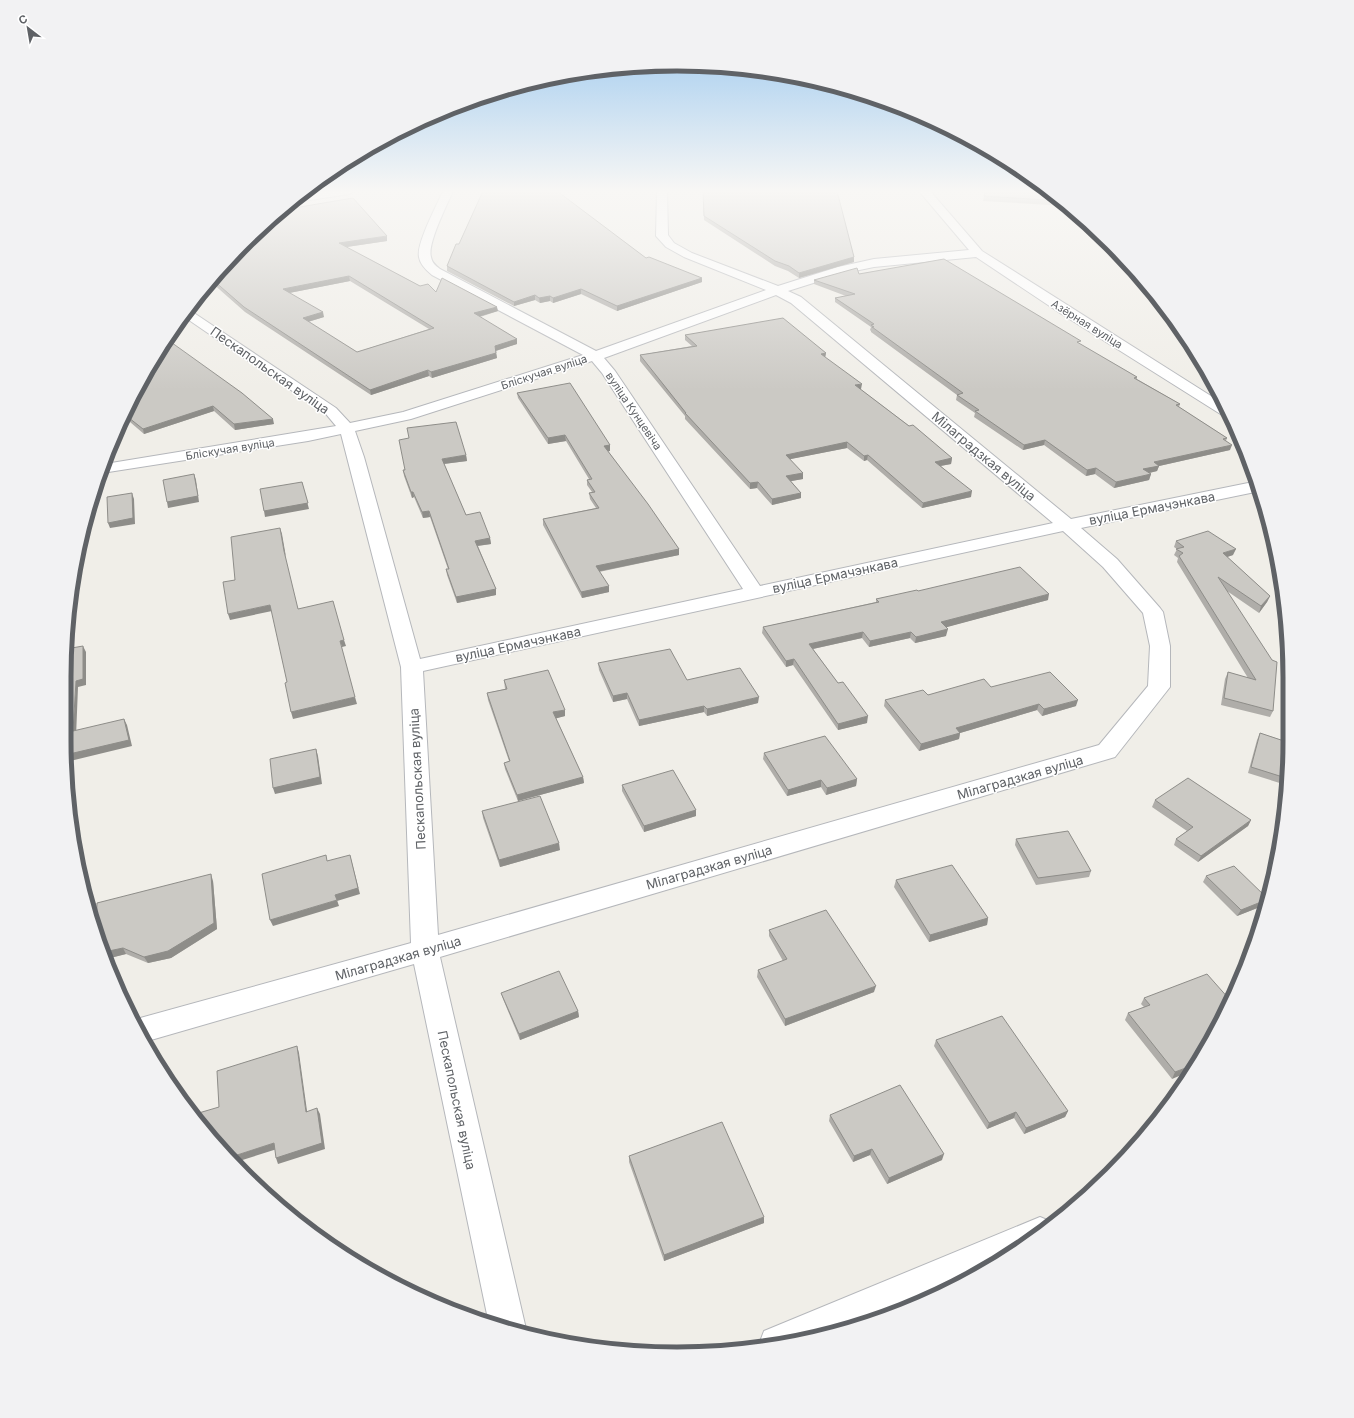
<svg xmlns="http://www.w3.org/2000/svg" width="1354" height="1418" font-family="Inter,sans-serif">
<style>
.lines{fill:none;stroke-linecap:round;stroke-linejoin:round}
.minor-casing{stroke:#b5b7bb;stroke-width:2}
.minor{fill:#fff;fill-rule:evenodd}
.wall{fill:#afada9;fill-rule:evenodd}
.shaded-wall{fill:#8e8d89}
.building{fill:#cbc9c4;stroke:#8e8d89;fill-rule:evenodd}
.labels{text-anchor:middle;stroke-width:3;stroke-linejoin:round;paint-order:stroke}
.far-street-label{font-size:11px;fill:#5f6266;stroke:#fff}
.street-label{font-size:13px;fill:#5f6266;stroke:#fff}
.rim{fill:none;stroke:#5f6266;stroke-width:5}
</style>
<rect width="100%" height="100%" fill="#f0eee8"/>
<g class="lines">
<g class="minor-casing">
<path id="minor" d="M 326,191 L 354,191 L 349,194 L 297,202 L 294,201 L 302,195 Z
M 443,191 L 453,191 C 447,205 427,244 431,257 C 432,263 436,266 440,269 L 596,351 L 766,290 L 684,257 L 666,247 L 656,236 L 657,191 L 667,191 L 668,235 L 674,243 L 692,253 L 778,286 L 838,267 L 874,259 L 969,250 L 919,191 L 930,191 L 982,251 L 1222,403 L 1229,416 L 1222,415 L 1060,313 L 976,257 L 874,267 L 845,273 L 788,291 L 801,297 L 1071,519 L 1258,481 L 1260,491 L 1081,528 L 1117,559 L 1160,608 L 1163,612 L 1170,646 L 1170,687 L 1115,757 L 440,957 L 526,1329 L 524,1333 L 489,1324 L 414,964 L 144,1042 L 133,1020 L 411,943 L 401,667 L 341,434 L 308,441 L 102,473 L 105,464 L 336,426 L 326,414 L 183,316 L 188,309 L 336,408 L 350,423 L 403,412 L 583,355 L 432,275 C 426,270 420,264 419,257 C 416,244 437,205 443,191 ZM 776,295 L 791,303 L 1053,523 L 760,586 L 615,371 L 604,358 ZM 592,361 L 602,373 L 743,589 L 420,659 L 364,457 L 355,431 L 411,419 ZM 1063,531 L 1103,567 L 1143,613 L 1150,646 L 1148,686 L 1099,745 L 438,935 L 423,671 Z
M 1040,1217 L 1052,1222 L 1053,1225 L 984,1272 L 873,1322 L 760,1348 L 759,1344 L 764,1331 Z"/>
</g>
<use href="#minor" class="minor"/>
</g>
<path class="wall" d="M 703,191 L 725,192 L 854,257 L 854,262 L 799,278 L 788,271 L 775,266 L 704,220 Z
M 985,191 L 1051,191 L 1066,206 L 983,201 Z
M 282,210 L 387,241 L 346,247 L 420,286 L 436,292 L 498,311 L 480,317 L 517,344 L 496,351 L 497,358 L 432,378 L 429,376 L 371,395 L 245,312 L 211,282 L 271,218 L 273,217 L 273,216 ZM 350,281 L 429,329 L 357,352 L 308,322 L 324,317 L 289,293 Z
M 646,258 L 702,278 L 702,282 L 617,311 L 581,294 L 553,303 L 550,301 L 540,303 L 535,300 L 514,306 L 447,271 L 447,266 Z
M 859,274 L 1080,344 L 1137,377 L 1137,379 L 1180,404 L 1179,407 L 1227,438 L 1226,441 L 1230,450 L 1159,466 L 1157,471 L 1149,473 L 1151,474 L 1149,480 L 1114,488 L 1095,474 L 1086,476 L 1044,445 L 1023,450 L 974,417 L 975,413 L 956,400 L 957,395 L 871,332 L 871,331 L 870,330 L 871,327 L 835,302 L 835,298 L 846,296 L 814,284 L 814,280 Z
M 685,335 L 826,353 L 825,357 L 861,389 L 860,389 L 952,458 L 951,464 L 941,466 L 971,497 L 922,508 L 867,460 L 864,461 L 847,448 L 790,459 L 803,479 L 791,481 L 801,493 L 801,498 L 772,505 L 757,488 L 750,489 L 685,419 L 685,416 L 640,361 L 640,355 L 692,346 L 685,340 Z
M 168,340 L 274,424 L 235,430 L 214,411 L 144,434 L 123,416 L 127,406 Z
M 517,393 L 610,445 L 610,451 L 608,451 L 679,549 L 679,555 L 599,572 L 609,592 L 582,598 L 543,525 L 543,519 L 596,508 L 590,499 L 589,493 L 592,492 L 587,485 L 587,480 L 589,479 L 566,441 L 548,444 L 518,398 Z
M 466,455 L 467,461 L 444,464 L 466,515 L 490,538 L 491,544 L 478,546 L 496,589 L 496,595 L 457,603 L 447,575 L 446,569 L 448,569 L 430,517 L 423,518 L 414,497 L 412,498 L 404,476 L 403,470 Z
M 1176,541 L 1233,555 L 1227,557 L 1270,596 L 1267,602 L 1259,613 L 1227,591 L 1273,711 L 1270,717 L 1221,705 L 1225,679 L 1228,672 L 1248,678 L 1177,562 L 1178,558 L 1174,555 L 1177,549 L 1174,547 Z
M 918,591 L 1048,600 L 946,627 L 946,636 L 915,643 L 910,638 L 869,647 L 862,638 L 813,649 L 867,723 L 838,730 L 793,665 L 786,667 L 762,633 L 763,627 L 876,602 L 876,599 Z
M 598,663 L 687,680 L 758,703 L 707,716 L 704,712 L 639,726 L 627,699 L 613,702 L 599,670 Z
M 504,680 L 565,716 L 556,718 L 583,777 L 584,783 L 518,801 L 505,769 L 504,763 L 509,761 L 488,700 L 487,693 L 505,689 Z
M 991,687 L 1076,706 L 1042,716 L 1037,710 L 960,733 L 959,739 L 919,751 L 884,706 L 885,700 Z
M 1260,733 L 1290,743 L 1286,785 L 1248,773 L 1257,740 Z
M 764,753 L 857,779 L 856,786 L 826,795 L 821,787 L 787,796 L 763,759 Z
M 622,785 L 696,810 L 696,816 L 644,832 L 622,791 Z
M 1155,800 L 1251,820 L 1248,826 L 1198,862 L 1174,845 L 1176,839 L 1187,831 L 1152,807 Z
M 482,811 L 560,850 L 500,867 L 483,818 Z
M 1016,839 L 1091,871 L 1089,877 L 1036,885 L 1015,845 Z
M 1206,876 L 1267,898 L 1265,905 L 1237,916 L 1203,882 Z
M 896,880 L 988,918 L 987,925 L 929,942 L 894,887 Z
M 213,881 L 217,929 L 171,958 L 148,963 L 126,954 L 106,959 L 96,927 Z
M 769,930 L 874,992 L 785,1026 L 757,977 L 758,970 L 783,961 L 769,936 Z
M 501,993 L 578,1011 L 579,1017 L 520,1040 L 503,999 Z
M 1144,998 L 1230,1000 L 1172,1079 L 1125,1020 L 1128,1013 L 1144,1007 L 1141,1004 Z
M 936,1040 L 1068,1111 L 1065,1117 L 1024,1134 L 1014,1118 L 987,1129 L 934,1046 Z
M 830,1115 L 942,1160 L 887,1184 L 870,1155 L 853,1162 L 829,1121 Z
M 629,1156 L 764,1223 L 664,1261 L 629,1162 Z"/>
<path class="shaded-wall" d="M 387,236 L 387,241 L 340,248 L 339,243 Z
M 854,257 L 854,262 L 799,278 L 799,273 Z
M 349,276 L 350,281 L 284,294 L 283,289 Z
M 702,278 L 702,282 L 617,311 L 617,306 Z
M 581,289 L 581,294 L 553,303 L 553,298 Z
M 535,295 L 535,300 L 514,306 L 514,302 Z
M 550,296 L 550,301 L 540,303 L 539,298 Z
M 497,307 L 498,311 L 474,318 L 474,313 Z
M 323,312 L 324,317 L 304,323 L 303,318 Z
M 517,339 L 517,344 L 495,351 L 495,346 Z
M 496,353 L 497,358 L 432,378 L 431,372 Z
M 826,353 L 825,358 L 821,354 Z
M 428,370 L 429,376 L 371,395 L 370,390 Z
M 862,384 L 861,389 L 854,391 L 855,385 Z
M 213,406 L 214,411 L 144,434 L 143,429 Z
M 273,419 L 274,424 L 235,430 L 234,424 Z
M 565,435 L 566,441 L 548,444 L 548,438 Z
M 1045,440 L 1044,445 L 1023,450 L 1024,445 Z
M 847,442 L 847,448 L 786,460 L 786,455 Z
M 610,445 L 610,451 L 604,452 L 604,446 Z
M 1232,445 L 1230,450 L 1159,466 L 1157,471 L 1141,475 L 1143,469 L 1154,462 Z
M 466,455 L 467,461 L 443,464 L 442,459 Z
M 868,455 L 867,460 L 864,461 L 864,456 Z
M 952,458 L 951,464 L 934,467 L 935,462 Z
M 1096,468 L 1095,474 L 1086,476 L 1087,470 Z
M 803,473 L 803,479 L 786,482 L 786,476 Z
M 194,474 L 196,480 L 199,502 L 168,508 L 167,502 Z
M 1151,474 L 1149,480 L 1114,488 L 1116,482 Z
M 302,482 L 309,509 L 265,517 L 264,511 Z
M 758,482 L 757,488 L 750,489 L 750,483 Z
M 972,491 L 971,497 L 922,508 L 923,503 Z
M 411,492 L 413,492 L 414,497 L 412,498 Z
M 132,493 L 134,499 L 135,524 L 110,528 L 108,523 Z
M 801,493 L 801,498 L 772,505 L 772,499 Z
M 429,511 L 430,517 L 423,518 L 422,512 Z
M 280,528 L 282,534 L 286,557 L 284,551 Z
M 490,538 L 491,544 L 476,546 L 475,541 Z
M 679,549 L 679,555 L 596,572 L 596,566 Z
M 1236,549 L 1233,555 L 1221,559 L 1223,553 Z
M 609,586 L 609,592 L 582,598 L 581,592 Z
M 496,589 L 496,595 L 457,603 L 456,597 Z
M 1049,594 L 1048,600 L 940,629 L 941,622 Z
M 1270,596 L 1267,602 L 1259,613 L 1261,606 Z
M 270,605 L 272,611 L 230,620 L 228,614 Z
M 69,617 L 69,655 L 66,649 L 66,633 Z
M 948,629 L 946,636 L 915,643 L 916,637 Z
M 863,632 L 862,638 L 808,650 L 809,644 Z
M 911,632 L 910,638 L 869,647 L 870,641 Z
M 344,640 L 346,646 L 342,647 L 340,641 Z
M 83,646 L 86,652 L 86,685 L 78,687 L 76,737 L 73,731 L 76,681 Z
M 794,659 L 793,665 L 786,667 L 786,661 Z
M 627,693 L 627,699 L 613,702 L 613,696 Z
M 355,697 L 357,704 L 293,719 L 291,712 Z
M 759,697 L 758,703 L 707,716 L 707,709 Z
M 1078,700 L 1076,706 L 1042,716 L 1044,709 Z
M 1039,704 L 1037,710 L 960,733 L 959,739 L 919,751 L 921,744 L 956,728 Z
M 704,706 L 704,712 L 639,726 L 639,720 Z
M 565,710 L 565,716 L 554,719 L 553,712 Z
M 868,716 L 867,723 L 838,730 L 838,724 Z
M 124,719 L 127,725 L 132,746 L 66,762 L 65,755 Z
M 316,749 L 318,756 L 322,784 L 275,794 L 273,788 Z
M 583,777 L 584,783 L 518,801 L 517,795 Z
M 857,779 L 856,786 L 826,795 L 827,788 Z
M 821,780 L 821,787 L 787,796 L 788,790 Z
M 696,810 L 696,816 L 644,832 L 644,826 Z
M 1251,820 L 1248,826 L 1198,862 L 1201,856 Z
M 559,843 L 560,850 L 500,867 L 499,860 Z
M 75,848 L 78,854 L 78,868 L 76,861 Z
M 350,855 L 360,894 L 337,901 L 335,895 Z
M 211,874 L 213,881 L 217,929 L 171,958 L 148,963 L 144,957 Z
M 337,900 L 339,906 L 273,926 L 270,920 Z
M 1266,900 L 1265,905 L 1237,916 L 1241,910 Z
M 988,918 L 987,925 L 929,942 L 930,935 Z
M 123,948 L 126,954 L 106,959 L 104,952 Z
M 876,986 L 874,992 L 785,1026 L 785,1019 Z
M 578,1011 L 579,1017 L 520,1040 L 519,1034 Z
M 297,1046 L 299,1053 L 308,1118 L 306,1112 Z
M 1196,1064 L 1193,1070 L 1172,1079 L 1175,1072 Z
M 317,1108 L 320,1114 L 325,1149 L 278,1164 L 276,1158 Z
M 1068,1111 L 1065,1117 L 1024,1134 L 1026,1128 Z
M 1016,1112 L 1014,1118 L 987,1129 L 989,1123 Z
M 274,1143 L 277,1149 L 236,1162 L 231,1157 Z
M 872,1149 L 870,1155 L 853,1162 L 854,1156 Z
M 944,1154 L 942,1160 L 887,1184 L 889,1178 Z
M 764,1217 L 764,1223 L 664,1261 L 664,1255 Z"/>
<path class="building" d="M 483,191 L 557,191 L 646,258 L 649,257 L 702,278 L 617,306 L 581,289 L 553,298 L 550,296 L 539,298 L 535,295 L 514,302 L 447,266 L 456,244 L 459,244 Z
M 703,191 L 837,191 L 854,257 L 799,273 L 789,266 L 775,261 L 704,216 Z
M 985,191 L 1051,191 L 1061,201 L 984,196 Z
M 353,198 L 387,236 L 339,243 L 420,286 L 428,284 L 436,292 L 442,278 L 497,307 L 474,313 L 517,339 L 495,346 L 496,353 L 431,372 L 428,370 L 370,390 L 244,307 L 213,280 L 271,218 L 275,217 L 274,215 L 282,210 ZM 349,276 L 434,328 L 357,352 L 303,318 L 323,312 L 283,289 Z
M 944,259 L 1081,341 L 1077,342 L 1137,377 L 1134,378 L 1180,404 L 1176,405 L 1227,438 L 1223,439 L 1232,445 L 1154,462 L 1159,466 L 1143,469 L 1151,474 L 1116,482 L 1096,468 L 1087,470 L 1045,440 L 1024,445 L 975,411 L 979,410 L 957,395 L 963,393 L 872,327 L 874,327 L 871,325 L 874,324 L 835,298 L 855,294 L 814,280 L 857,268 L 859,274 Z
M 783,318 L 826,353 L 821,354 L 862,384 L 855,385 L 909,426 L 913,425 L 952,458 L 935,462 L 972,491 L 923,503 L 868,455 L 864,456 L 847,442 L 786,455 L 803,473 L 786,476 L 801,493 L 772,499 L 758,482 L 750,483 L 685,413 L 686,413 L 640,355 L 697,346 L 685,335 Z
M 168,340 L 242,393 L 273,419 L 234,424 L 213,406 L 143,429 L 124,414 L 127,406 Z
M 570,383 L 610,445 L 604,446 L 648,504 L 679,549 L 596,566 L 609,586 L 581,592 L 543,519 L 599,508 L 589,493 L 595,492 L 587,480 L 592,479 L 565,435 L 548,438 L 517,393 Z
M 456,422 L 466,455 L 442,459 L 466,515 L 480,512 L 490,538 L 475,541 L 496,589 L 456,597 L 446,569 L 449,569 L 429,511 L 422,512 L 413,492 L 411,492 L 403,470 L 405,470 L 399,440 L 409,438 L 407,428 Z
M 194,474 L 198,496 L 167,502 L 163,480 Z
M 302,482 L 308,503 L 264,511 L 260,489 Z
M 132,493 L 133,518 L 108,523 L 107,497 Z
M 280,528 L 284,551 L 298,609 L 333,601 L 344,640 L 340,641 L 355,697 L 291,712 L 285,683 L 287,682 L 270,605 L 228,614 L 223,582 L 235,580 L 231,537 Z
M 1208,531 L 1236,549 L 1223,553 L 1270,596 L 1261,606 L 1218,577 L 1272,660 L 1277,662 L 1273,711 L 1224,698 L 1228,672 L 1256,680 L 1179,556 L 1183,553 L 1176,549 L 1184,547 L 1176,541 Z
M 1020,567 L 1049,594 L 941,622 L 948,629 L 916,637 L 911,632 L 870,641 L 863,632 L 809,644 L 838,683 L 843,682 L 868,716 L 838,724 L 794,659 L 786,661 L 763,627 L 879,602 L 876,599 L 917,590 L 918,591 Z
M 66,633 L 66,649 L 83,646 L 83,679 L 76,681 L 73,731 L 124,719 L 129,740 L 65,755 L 64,741 Z
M 670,649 L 687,680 L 740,668 L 759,697 L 707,709 L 704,706 L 639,720 L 627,693 L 613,696 L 598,663 Z
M 548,670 L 565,710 L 553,712 L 583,777 L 517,795 L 504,763 L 510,761 L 487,693 L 507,689 L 504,680 Z
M 1050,672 L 1078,700 L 1044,709 L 1039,704 L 956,728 L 960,733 L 921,744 L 885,700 L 923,690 L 928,695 L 984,679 L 991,687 Z
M 1260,733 L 1290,743 L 1286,778 L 1251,767 Z
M 825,736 L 857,779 L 827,788 L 821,780 L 788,790 L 764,753 Z
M 316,749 L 320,777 L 273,788 L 270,759 Z
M 673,770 L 696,810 L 644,826 L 622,785 Z
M 1188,778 L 1251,820 L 1201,856 L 1176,839 L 1193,827 L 1155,800 Z
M 540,796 L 559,843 L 499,860 L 482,811 Z
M 1068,831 L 1091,871 L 1038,878 L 1016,839 Z
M 326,855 L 327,861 L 350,855 L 358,888 L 335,895 L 337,900 L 270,920 L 262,874 Z
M 952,865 L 988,918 L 930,935 L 896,880 Z
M 1234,866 L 1267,898 L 1266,900 L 1241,910 L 1206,876 Z
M 211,874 L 214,923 L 168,951 L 144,957 L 123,948 L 104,952 L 96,927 L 97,903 Z
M 826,910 L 876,986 L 785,1019 L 758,970 L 787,959 L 769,930 Z
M 559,971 L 578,1011 L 519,1034 L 501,993 Z
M 1207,974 L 1230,1000 L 1196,1064 L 1175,1072 L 1128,1013 L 1150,1005 L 1144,998 Z
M 1002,1016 L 1068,1111 L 1026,1128 L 1016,1112 L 989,1123 L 936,1040 Z
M 297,1046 L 306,1112 L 317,1108 L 322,1143 L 276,1158 L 274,1143 L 231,1157 L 192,1115 L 219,1107 L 217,1071 Z
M 900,1085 L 944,1154 L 889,1178 L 872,1149 L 854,1156 L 830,1115 Z
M 722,1122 L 764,1217 L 664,1255 L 629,1156 Z"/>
<linearGradient id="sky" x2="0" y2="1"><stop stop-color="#91c3ee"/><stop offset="0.49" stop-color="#f8f7f5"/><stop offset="1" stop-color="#f8f7f5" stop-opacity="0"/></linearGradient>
<rect width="1354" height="390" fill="url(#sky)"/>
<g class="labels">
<g class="far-street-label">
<text transform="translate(1087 324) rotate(32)" y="4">Азёрная вуліца</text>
<text transform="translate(544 372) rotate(-18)" y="4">Бліскучая вуліца</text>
<text transform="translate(634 411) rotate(56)" y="4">вуліца Кунцевіча</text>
<text transform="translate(230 449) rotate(-9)" y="4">Бліскучая вуліца</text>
</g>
<g class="street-label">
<text transform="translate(270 370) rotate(35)" y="5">Пескапольская вуліца</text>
<text transform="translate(984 456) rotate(40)" y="5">Мілаградзкая вуліца</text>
<text transform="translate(1152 508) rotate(-11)" y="5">вуліца Ермачэнкава</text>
<text transform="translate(835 575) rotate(-12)" y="5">вуліца Ермачэнкава</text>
<text transform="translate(518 644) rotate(-12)" y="5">вуліца Ермачэнкава</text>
<text transform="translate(1020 777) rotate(-16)" y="5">Мілаградзкая вуліца</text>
<text transform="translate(417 779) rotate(-93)" y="5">Пескапольская вуліца</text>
<text transform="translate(709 867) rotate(-16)" y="5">Мілаградзкая вуліца</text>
<text transform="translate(398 958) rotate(-16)" y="5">Мілаградзкая вуліца</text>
<text transform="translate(457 1100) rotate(78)" y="5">Пескапольская вуліца</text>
</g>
</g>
<path d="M0 0H1354V1418H0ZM677 71H677A606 606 0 0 1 1283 677V741A606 606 0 0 1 677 1347H677A606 606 0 0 1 71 741V677A606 606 0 0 1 677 71Z" fill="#f2f2f3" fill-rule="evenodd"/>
<path class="rim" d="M677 71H677A606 606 0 0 1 1283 677V741A606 606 0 0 1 677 1347H677A606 606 0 0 1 71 741V677A606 606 0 0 1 677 71Z"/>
<g transform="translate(28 28) rotate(329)" stroke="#ffffff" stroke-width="3" paint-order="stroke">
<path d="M0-3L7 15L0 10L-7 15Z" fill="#5f6266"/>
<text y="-6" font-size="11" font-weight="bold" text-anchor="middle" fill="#5f6266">С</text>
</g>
</svg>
